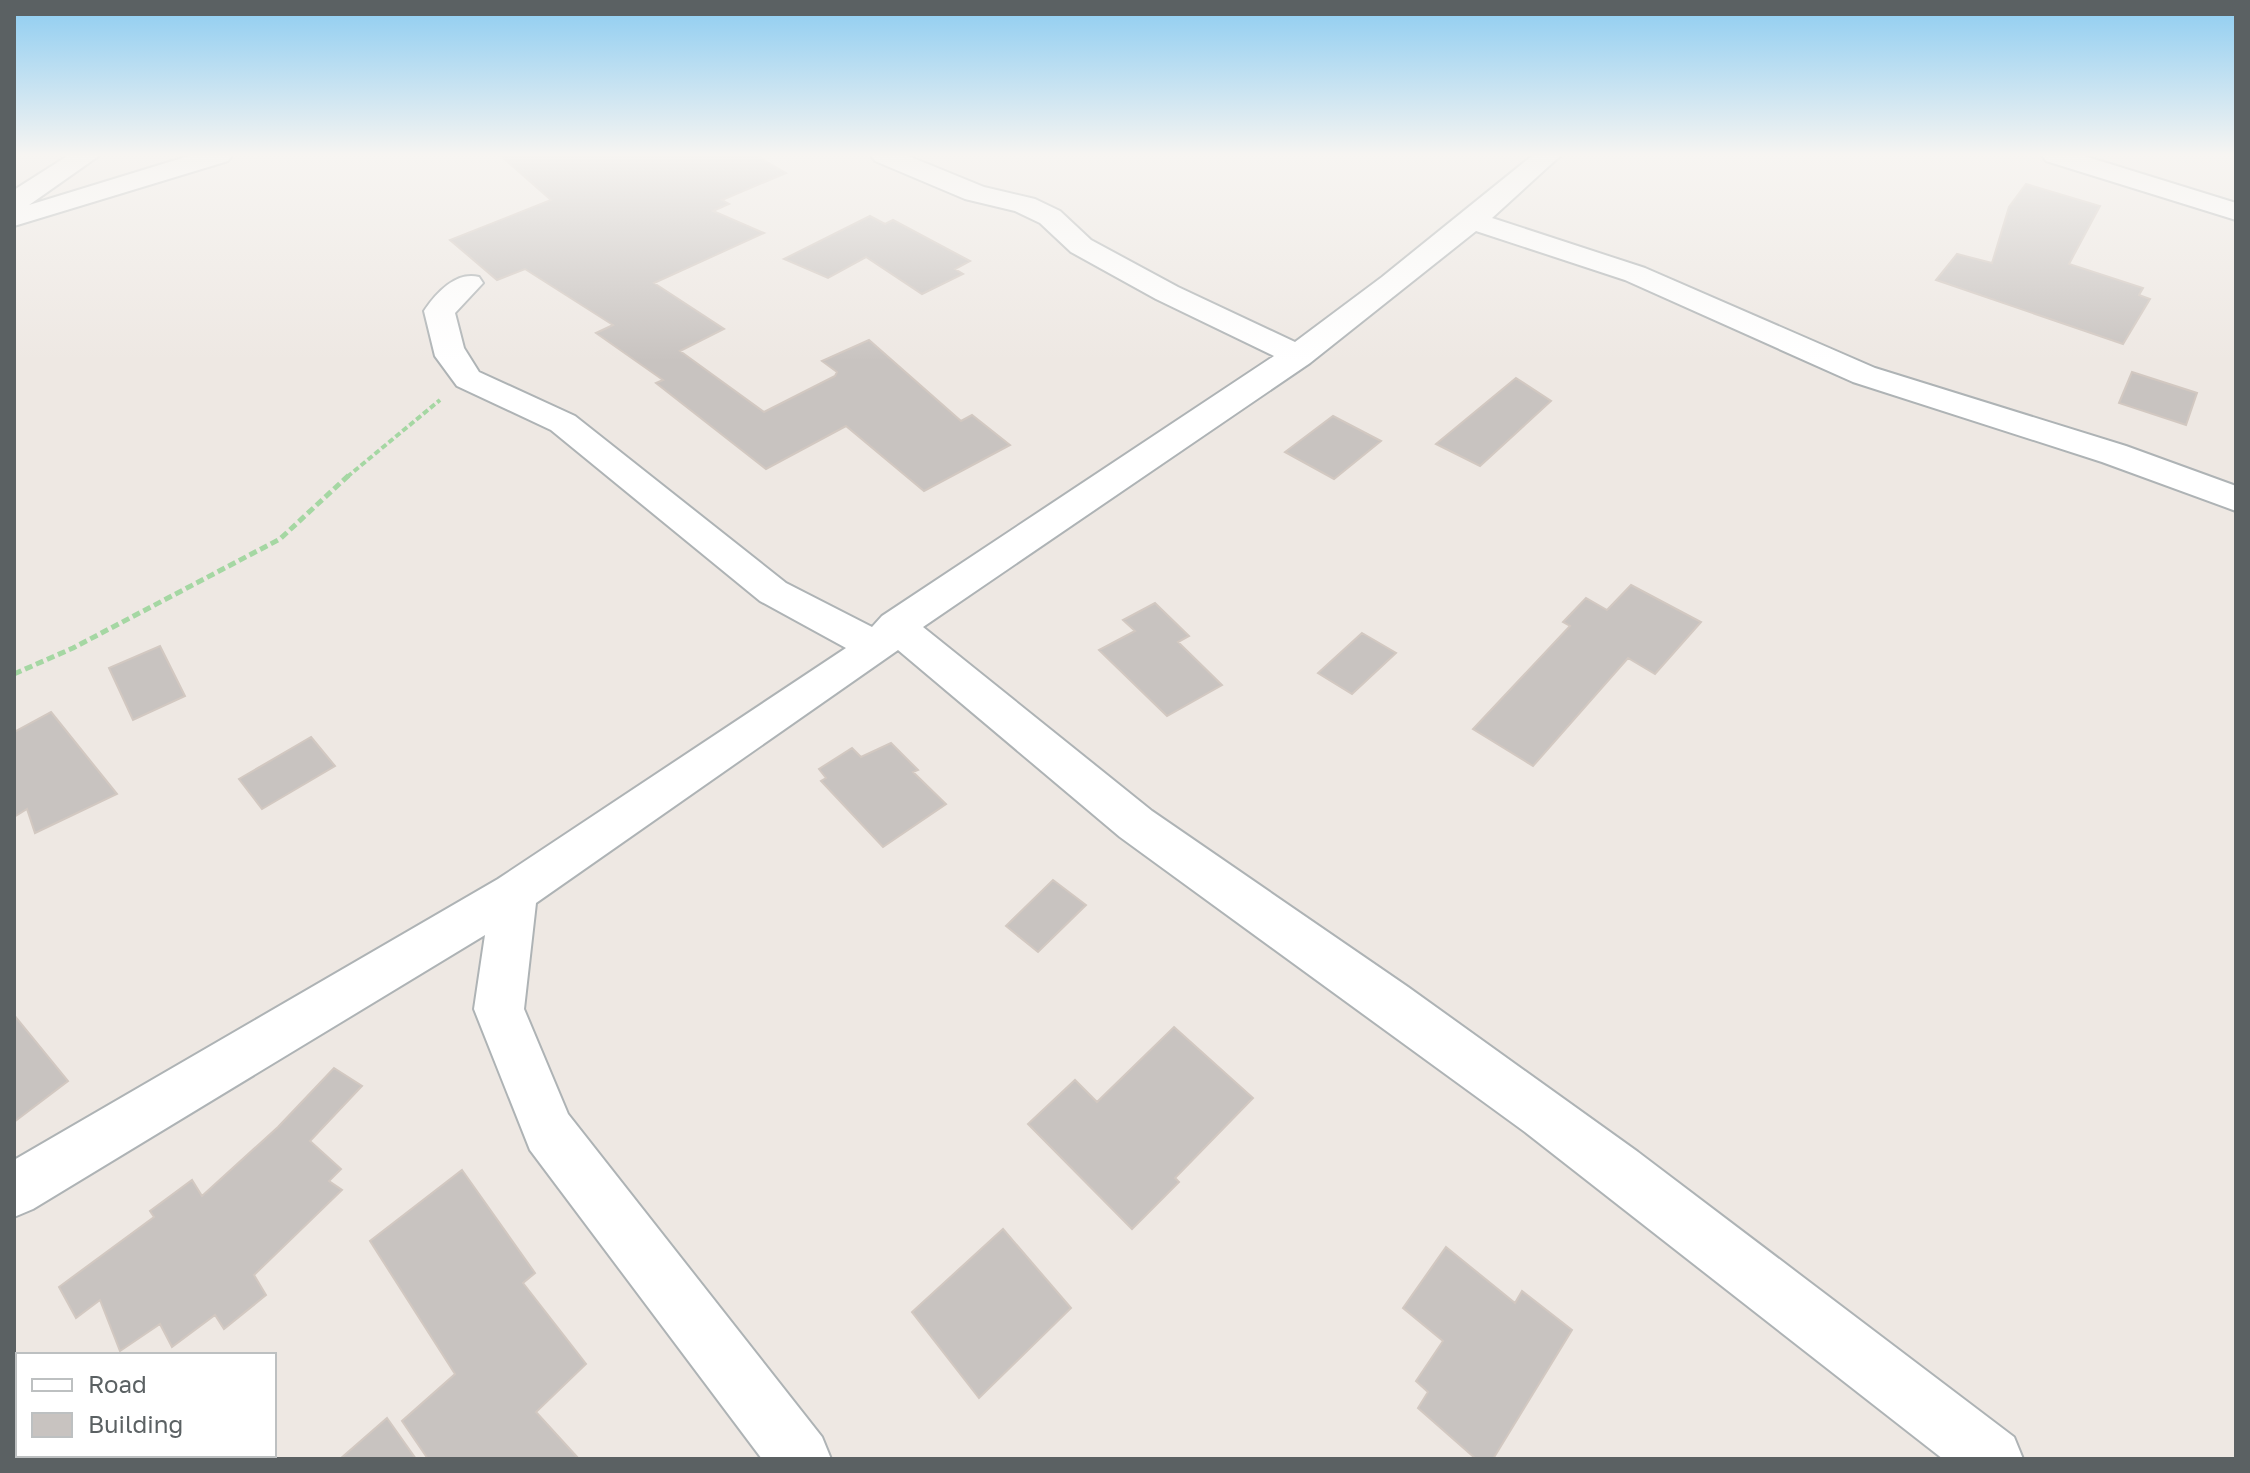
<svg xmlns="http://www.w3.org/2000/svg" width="2250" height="1473" font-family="'Golos Text',sans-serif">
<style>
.building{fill:#c8c3c0;stroke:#d2c8c1;stroke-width:2}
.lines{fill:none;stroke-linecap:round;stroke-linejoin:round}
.minor-casing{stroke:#aeb3b5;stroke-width:4}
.path-far1{stroke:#a5d7a3;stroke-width:4;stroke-dasharray:6 3;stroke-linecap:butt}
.path{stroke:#a5d7a3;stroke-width:5;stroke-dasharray:8 4;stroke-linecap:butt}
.minor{fill:#fff;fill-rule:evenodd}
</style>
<rect width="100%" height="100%" fill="#eee8e3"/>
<path class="building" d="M 500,155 L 755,155 L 786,173 L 722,200 L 729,204 L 713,211 L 764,233 L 654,283 L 724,329 L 680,351 L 764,412 L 835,376 L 837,372 L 822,361 L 869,340 L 961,421 L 972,415 L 1010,445 L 924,491 L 846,426 L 766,469 L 656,383 L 663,380 L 596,333 L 613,325 L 525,269 L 497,280 L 450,240 L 551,200 Z
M 2026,184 L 2100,206 L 2069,264 L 2143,288 L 2139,295 L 2150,299 L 2123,344 L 1936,280 L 1957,254 L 1992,263 L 2009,207 Z
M 870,216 L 885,224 L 893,220 L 970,261 L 955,269 L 963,274 L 922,294 L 866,257 L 828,278 L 784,259 Z
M 2132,372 L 2197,393 L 2186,425 L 2119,403 Z
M 1516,378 L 1551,401 L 1480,466 L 1436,444 Z
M 1333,416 L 1381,441 L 1334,479 L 1285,452 Z
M 1631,585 L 1701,622 L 1655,674 L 1628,658 L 1533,766 L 1473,729 L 1570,626 L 1563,622 L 1586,598 L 1607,610 Z
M 1155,603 L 1189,636 L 1178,642 L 1222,685 L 1167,716 L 1099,650 L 1135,631 L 1123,620 Z
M 1362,633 L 1396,653 L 1352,694 L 1318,673 Z
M 160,646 L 185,696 L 133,720 L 109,668 Z
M 51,712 L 117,794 L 35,833 L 27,809 L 14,817 L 14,732 Z
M 311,737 L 335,766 L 262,809 L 239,779 Z
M 891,743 L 918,770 L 913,772 L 946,804 L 883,847 L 821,781 L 826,778 L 819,769 L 852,748 L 861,757 Z
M 1053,880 L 1086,905 L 1038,952 L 1006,926 Z
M 14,1015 L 68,1081 L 14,1122 Z
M 1174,1027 L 1253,1098 L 1175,1178 L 1179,1182 L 1132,1229 L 1028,1124 L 1075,1080 L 1097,1102 Z
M 334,1068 L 362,1086 L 310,1141 L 341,1169 L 329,1181 L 342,1190 L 254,1275 L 266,1295 L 224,1329 L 215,1315 L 172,1347 L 160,1324 L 120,1351 L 100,1300 L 76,1318 L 59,1287 L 154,1217 L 150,1211 L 192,1180 L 202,1196 L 278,1127 Z
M 462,1170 L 535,1273 L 523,1283 L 586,1364 L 536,1412 L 579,1459 L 428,1459 L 402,1421 L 455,1374 L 370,1241 Z
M 1003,1229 L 1071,1308 L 979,1398 L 912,1312 Z
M 1446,1247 L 1515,1303 L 1522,1291 L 1572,1330 L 1493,1459 L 1476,1459 L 1418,1408 L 1428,1392 L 1416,1381 L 1443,1341 L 1403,1308 Z
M 387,1418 L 416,1459 L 340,1459 Z"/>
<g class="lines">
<g class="minor-casing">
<path id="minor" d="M 69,155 L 100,155 L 29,205 L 192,155 L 232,155 L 228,161 L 14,226 L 14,190 Z
M 871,155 L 906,155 L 984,187 L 1035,199 L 1060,211 L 1091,240 L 1178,287 L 1295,342 L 1382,277 L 1533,155 L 1561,155 L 1492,218 L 1645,268 L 1875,368 L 2126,446 L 2236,486 L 2236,511 L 2102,462 L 1853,382 L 1625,280 L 1476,231 L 1310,363 L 923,627 L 1152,811 L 1408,987 L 1638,1152 L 2014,1437 L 2023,1459 L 1943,1459 L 1525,1132 L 1120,837 L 898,650 L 536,903 L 524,1009 L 568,1114 L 822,1437 L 831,1459 L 762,1459 L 530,1150 L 474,1009 L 485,935 L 33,1209 L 14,1217 L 14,1160 L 498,879 L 846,648 L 760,601 L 551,430 L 457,386 L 435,356 L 424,311 C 436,293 456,271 479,277 L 483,283 L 455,313 L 464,348 L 479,372 L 575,416 L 786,583 L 872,627 L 882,616 L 1274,356 L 1156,299 L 1071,252 L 1040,223 L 1015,211 L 965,199 L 875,161 Z
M 2042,155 L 2081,155 L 2236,203 L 2236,220 L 2046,161 Z"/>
</g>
<path class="path-far1" d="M 347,477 L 440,400"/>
<path class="path" d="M 14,674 L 73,648 L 280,539 L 349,475"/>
<use href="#minor" class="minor"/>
</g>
<linearGradient id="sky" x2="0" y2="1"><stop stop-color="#8cccf1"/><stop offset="0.43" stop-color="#f7f5f2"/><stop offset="1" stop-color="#f7f5f2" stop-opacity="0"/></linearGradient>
<rect width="2250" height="361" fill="url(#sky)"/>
<rect width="2250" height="1473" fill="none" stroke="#5b6163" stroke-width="32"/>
<rect x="16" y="1353" width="260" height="104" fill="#ffffff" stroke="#bdc0c1" stroke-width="2"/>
<rect x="32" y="1379" width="40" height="12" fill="#ffffff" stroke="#bdc0c1" stroke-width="2"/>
<text x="88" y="1393" font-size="24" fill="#5b6163">Road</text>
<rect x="32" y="1413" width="40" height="24" fill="#c8c3c0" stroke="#bdc0c1" stroke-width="2"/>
<text x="88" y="1433" font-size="24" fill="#5b6163">Building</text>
</svg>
